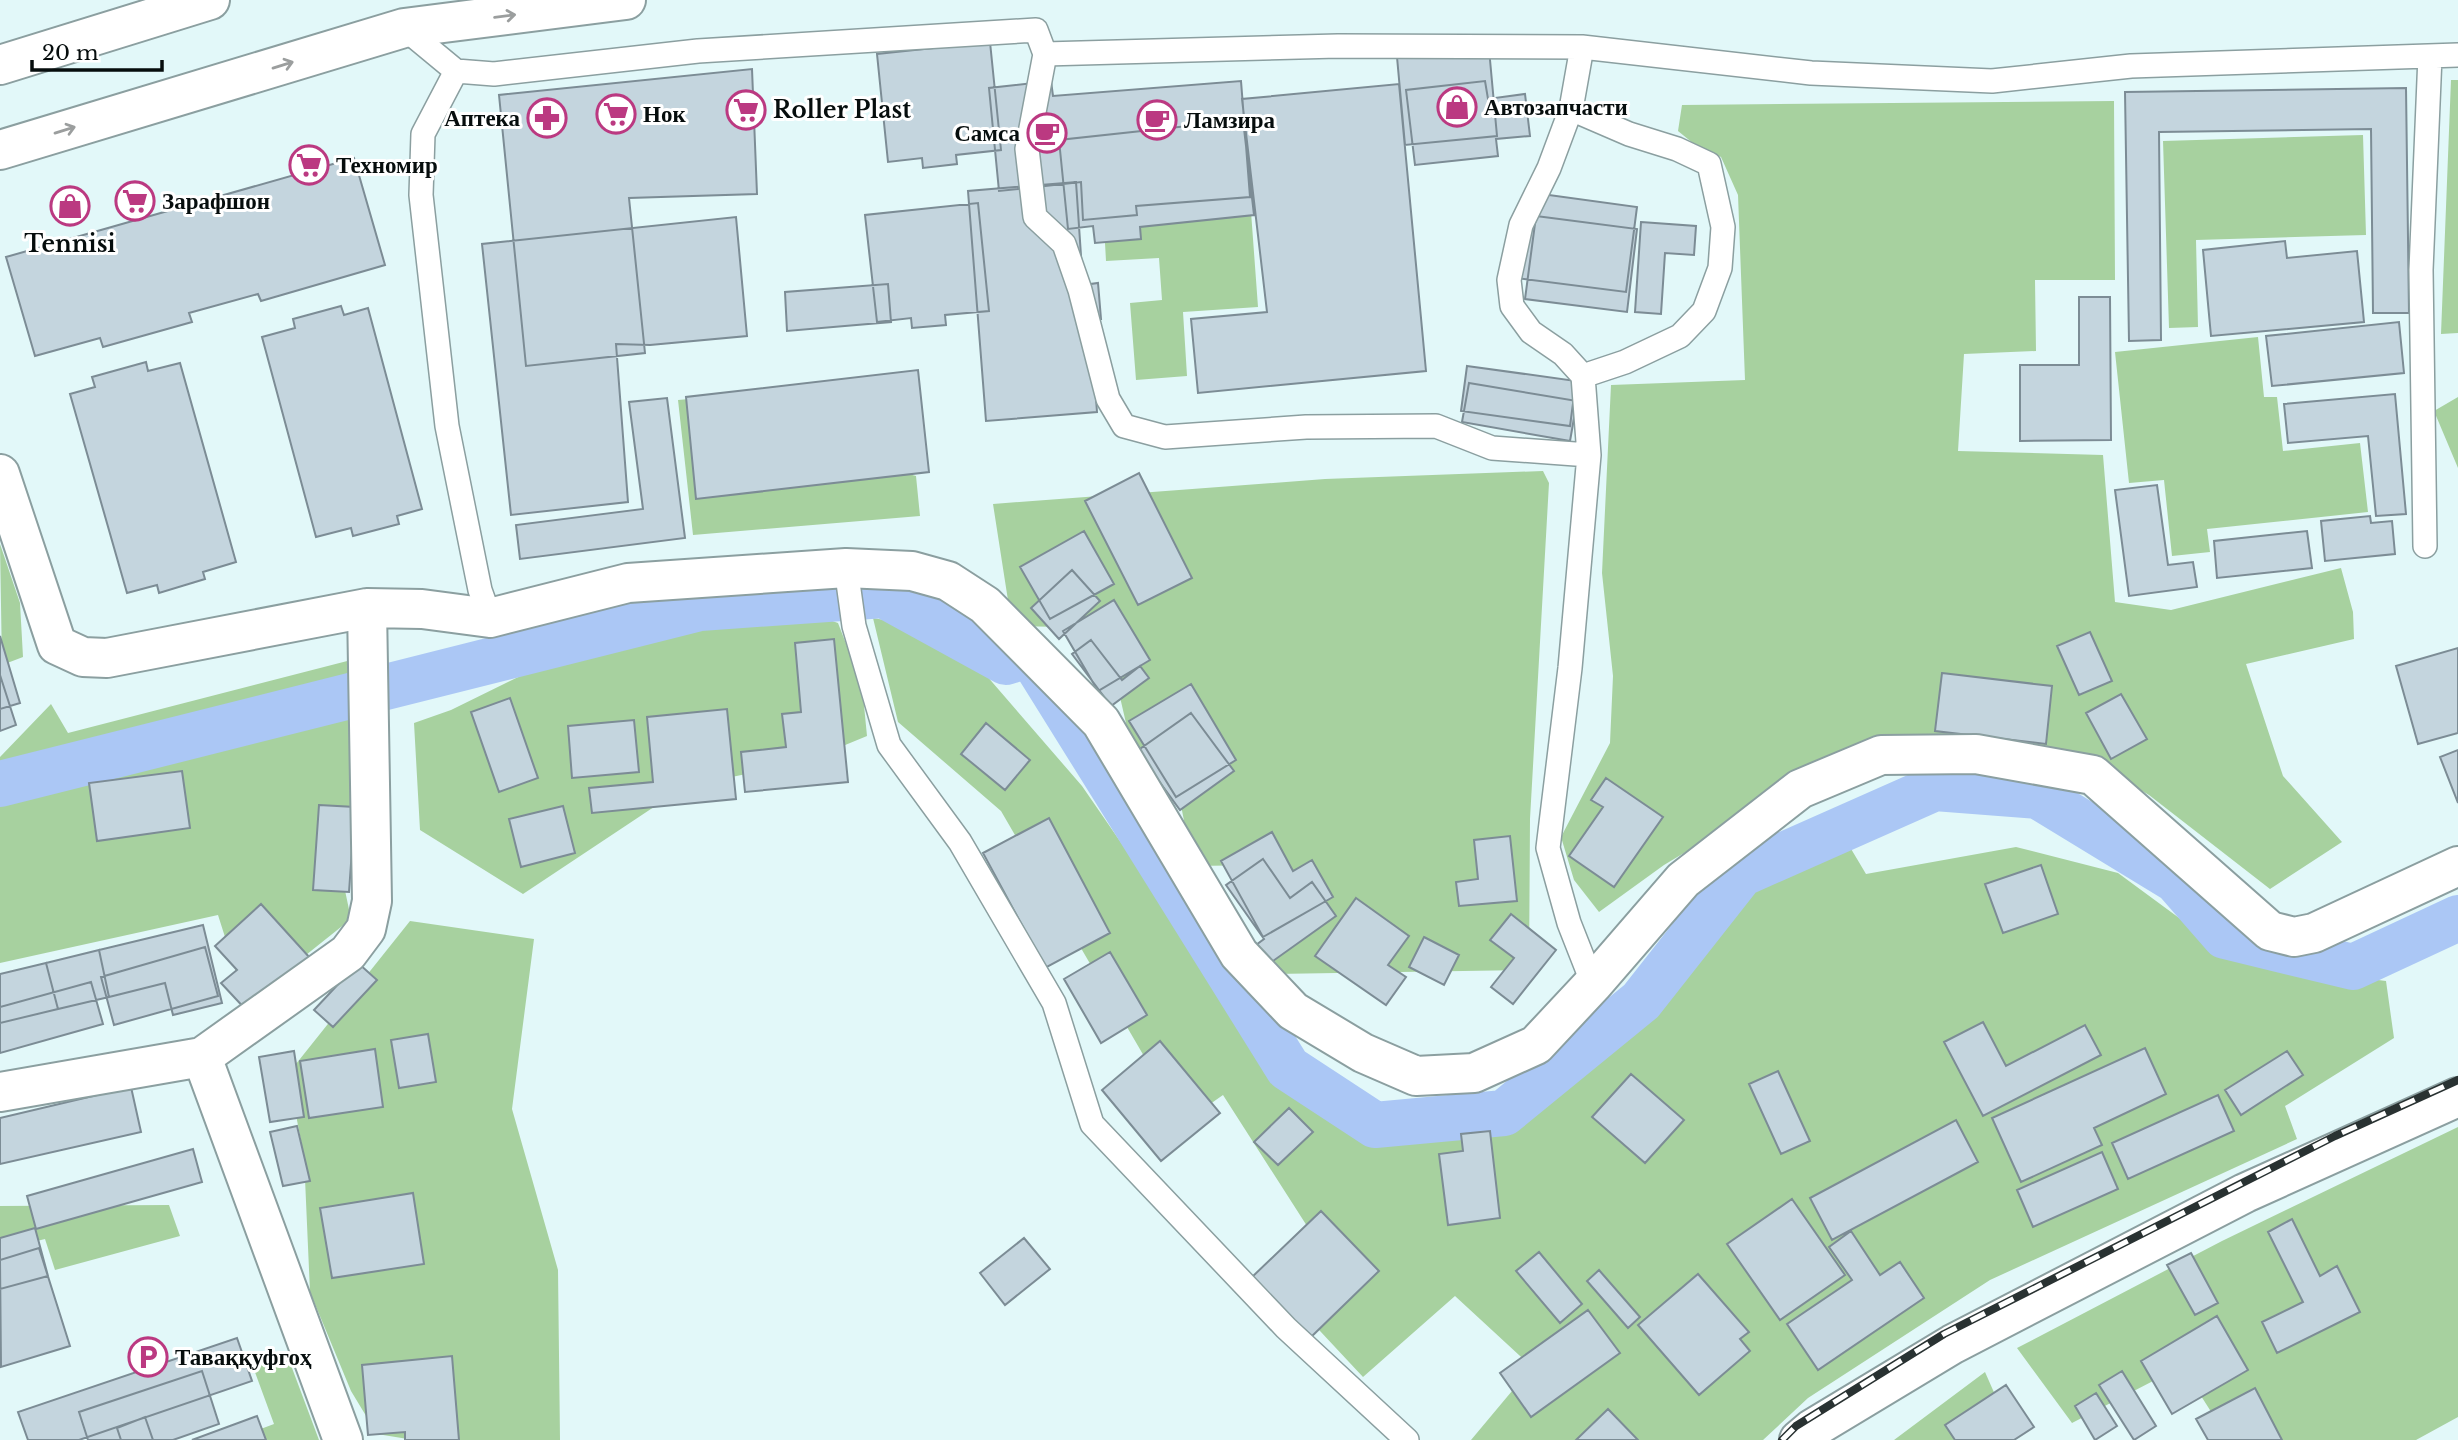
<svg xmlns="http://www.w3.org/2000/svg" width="2458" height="1440" font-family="'Libre Baskerville',serif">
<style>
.green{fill:#a7d19f}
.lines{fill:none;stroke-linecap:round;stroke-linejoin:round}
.canal{stroke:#abc7f5;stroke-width:46}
.building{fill:#c4d5de;stroke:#7c8c95;stroke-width:2}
.service-casing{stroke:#8b9fa0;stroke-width:26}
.minor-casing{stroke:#8b9fa0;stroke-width:42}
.tertiary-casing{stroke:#8b9fa0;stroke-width:42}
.service{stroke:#fff;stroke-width:23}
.minor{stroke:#fff;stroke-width:38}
.tertiary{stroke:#fff;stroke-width:38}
.rail-casing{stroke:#293232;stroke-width:8}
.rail{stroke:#fff;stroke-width:5;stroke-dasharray:16;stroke-linecap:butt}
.oneway{stroke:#9b9e9e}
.labels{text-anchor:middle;stroke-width:6;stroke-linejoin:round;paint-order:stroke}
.poi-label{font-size:23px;font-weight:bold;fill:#060d0d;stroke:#fff;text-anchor:start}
</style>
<rect width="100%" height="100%" fill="#e2f8f9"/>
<path class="green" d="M 2451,80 L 2458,80 L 2458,333 L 2441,334 Z
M 2114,101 L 2115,280 L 2035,280 L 2036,351 L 1964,354 L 1958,451 L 2103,455 L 2115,602 L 2171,610 L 2341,568 L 2353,612 L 2354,639 L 2246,664 L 2283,776 L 2342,842 L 2270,889 L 2149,795 L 2109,771 L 1877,737 L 1664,865 L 1599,912 L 1574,880 L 1561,837 L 1610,743 L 1613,676 L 1602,573 L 1611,385 L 1745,380 L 1738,195 L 1721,157 L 1694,144 L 1678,131 L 1682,105 Z
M 2363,135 L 2366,235 L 2196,240 L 2198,327 L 2169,328 L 2163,141 Z
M 1250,198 L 1258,307 L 1183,312 L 1187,376 L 1136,380 L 1130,303 L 1162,300 L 1159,258 L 1106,261 L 1104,225 Z
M 2258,337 L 2264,397 L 2277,397 L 2283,451 L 2360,443 L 2368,512 L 2207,529 L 2210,552 L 2172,556 L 2164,480 L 2129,483 L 2115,352 Z
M 803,389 L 898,471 L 916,476 L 920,516 L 693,535 L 678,400 Z
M 2458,397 L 2458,468 L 2434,411 Z
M 1543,471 L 1549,483 L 1530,819 L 1529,970 L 1274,974 L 1267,865 L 1193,866 L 1170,750 L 1135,762 L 1104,628 L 1012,626 L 993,504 L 1325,479 Z
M 0,544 L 20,603 L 23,657 L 2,665 Z
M 786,605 L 838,623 L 862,685 L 867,736 L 804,762 L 684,787 L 523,894 L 420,830 L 414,723 L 451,710 L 600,637 Z
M 873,618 L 948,631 L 1082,786 L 1279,1072 L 1373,1136 L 1521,1120 L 1649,1015 L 1752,884 L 1838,827 L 1866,874 L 2016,847 L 2118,873 L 2224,951 L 2354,977 L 2386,981 L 2394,1038 L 2285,1106 L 2297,1139 L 1990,1280 L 1808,1398 L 1763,1440 L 1471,1440 L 1532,1367 L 1455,1296 L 1363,1377 L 1306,1316 L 1323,1251 L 1223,1095 L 1183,1123 L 1001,811 L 898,722 Z
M 355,659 L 360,832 L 334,838 L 351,919 L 246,1003 L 218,915 L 0,963 L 0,757 L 51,704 L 68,733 Z
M 410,921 L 534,939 L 512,1109 L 558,1270 L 560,1440 L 414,1440 L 377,1434 L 351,1391 L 310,1292 L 304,1156 L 288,1074 Z
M 2458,1127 L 2458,1417 L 2416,1440 L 2229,1440 L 2182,1366 L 2072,1423 L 2017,1348 L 2222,1241 Z
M 169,1205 L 180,1236 L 55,1270 L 45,1239 L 0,1250 L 0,1206 Z
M 286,1352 L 319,1440 L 231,1440 L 274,1424 L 252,1364 Z
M 1985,1372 L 2015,1440 L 1894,1440 Z"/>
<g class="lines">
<path class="canal" d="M 0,784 L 700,608 L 884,595 L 1006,662 L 1030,654 L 1288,1068 L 1375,1125 L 1504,1113 L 1641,1001 L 1741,874 L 1935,788 L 2038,796 L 2176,880 L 2225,936 L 2353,967 L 2458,918"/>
</g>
<path class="building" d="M 990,42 L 1001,150 L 956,155 L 957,164 L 923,168 L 922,158 L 888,162 L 877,54 Z
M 1489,49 L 1497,136 L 1405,145 L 1397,57 Z
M 752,69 L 757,194 L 629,198 L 645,353 L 526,366 L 499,95 Z
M 1051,81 L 1053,96 L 1241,81 L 1250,197 L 1136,206 L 1137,215 L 1083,220 L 1081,182 L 999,191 L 989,88 Z
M 1485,81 L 1488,99 L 1525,94 L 1530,136 L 1496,139 L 1498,156 L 1415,165 L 1406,90 Z
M 1399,84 L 1426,371 L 1198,393 L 1191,319 L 1267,312 L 1242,99 Z
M 2406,88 L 2409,313 L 2373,313 L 2371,129 L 2159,132 L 2161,340 L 2129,341 L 2125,92 Z
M 1243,120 L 1254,215 L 1140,227 L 1141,239 L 1095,243 L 1093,226 L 1068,229 L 1059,140 Z
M 354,158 L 385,265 L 261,301 L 258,294 L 189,313 L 192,322 L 103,347 L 100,338 L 35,356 L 6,257 Z
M 1076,182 L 1083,285 L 1098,283 L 1101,319 L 1090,319 L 1097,412 L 986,421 L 968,191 Z
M 1527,192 L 1637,207 L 1626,292 L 1516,278 Z
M 978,203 L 989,311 L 945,315 L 946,325 L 912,328 L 911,318 L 877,322 L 865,215 Z
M 1536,216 L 1637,229 L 1627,312 L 1525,299 Z
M 736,217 L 747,336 L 650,345 L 616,344 L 628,502 L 511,515 L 482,244 Z
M 1641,222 L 1696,226 L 1694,255 L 1665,253 L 1661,314 L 1635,312 Z
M 2285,241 L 2287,258 L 2357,251 L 2364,322 L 2211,336 L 2203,250 Z
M 888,284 L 891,322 L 787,331 L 785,292 Z
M 2079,297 L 2110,297 L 2111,440 L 2020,441 L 2020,365 L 2079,365 Z
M 341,306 L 344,315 L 368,308 L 422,509 L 397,516 L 399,524 L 353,536 L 351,528 L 316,537 L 262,337 L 295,328 L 293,319 Z
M 2399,322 L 2404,373 L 2272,386 L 2266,336 Z
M 146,362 L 148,371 L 180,363 L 236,562 L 203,572 L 205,579 L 159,593 L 157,585 L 127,593 L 70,394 L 95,387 L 92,377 Z
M 1467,366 L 1576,381 L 1570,426 L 1461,411 Z
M 918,370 L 929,472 L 696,499 L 686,397 Z
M 1469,383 L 1577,401 L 1570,441 L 1462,422 Z
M 2395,394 L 2406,514 L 2376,516 L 2368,436 L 2288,443 L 2284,404 Z
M 667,398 L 685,538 L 520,559 L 516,525 L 643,509 L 629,402 Z
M 1139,473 L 1192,578 L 1138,605 L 1085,501 Z
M 2157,485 L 2168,565 L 2193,562 L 2197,587 L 2129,596 L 2115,490 Z
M 2370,516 L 2371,523 L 2392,521 L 2395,554 L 2325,561 L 2321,521 Z
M 1084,531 L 1114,584 L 1050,619 L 1020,567 Z
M 2307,531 L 2312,568 L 2217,578 L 2214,541 Z
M 1072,570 L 1100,601 L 1059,639 L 1031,608 Z
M 1114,600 L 1150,660 L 1098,691 L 1063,631 Z
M 2090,632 L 2112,681 L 2079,695 L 2057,646 Z
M 0,636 L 20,703 L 0,709 Z
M 834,639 L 848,782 L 745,792 L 741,752 L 786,747 L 782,714 L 801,712 L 795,643 Z
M 1091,640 L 1122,680 L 1140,666 L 1149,678 L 1111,706 L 1072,654 Z
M 2458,648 L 2458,733 L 2418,744 L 2396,666 Z
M 1942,673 L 2052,686 L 2046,744 L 1935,731 Z
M 0,675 L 16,725 L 0,731 Z
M 1191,684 L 1236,760 L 1176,797 L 1129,721 Z
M 2121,694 L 2147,739 L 2111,759 L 2086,713 Z
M 510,698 L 538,778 L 499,792 L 471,712 Z
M 727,709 L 736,799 L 592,813 L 589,788 L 653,782 L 647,717 Z
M 1191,713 L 1234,771 L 1180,810 L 1137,751 Z
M 634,720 L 639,772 L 572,778 L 568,726 Z
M 986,723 L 1030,760 L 1005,790 L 961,754 Z
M 2458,750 L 2458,803 L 2440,757 Z
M 182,771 L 190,828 L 97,841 L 89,783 Z
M 1606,778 L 1663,817 L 1614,887 L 1569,856 L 1603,807 L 1591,800 Z
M 319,805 L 355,807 L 349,892 L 313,890 Z
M 563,806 L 575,853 L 521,867 L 509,819 Z
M 1049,818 L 1110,933 L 1045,968 L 983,853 Z
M 1272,832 L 1293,871 L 1312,860 L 1333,897 L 1263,937 L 1221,861 Z
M 1510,836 L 1517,901 L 1459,906 L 1456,882 L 1478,879 L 1474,840 Z
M 1263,859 L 1290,898 L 1312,882 L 1336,916 L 1266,966 L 1252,948 L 1264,939 L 1226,885 Z
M 2041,865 L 2058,914 L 2003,933 L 1985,884 Z
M 1356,898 L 1409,936 L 1388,965 L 1406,977 L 1386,1005 L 1315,956 Z
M 261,904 L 310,958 L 249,1013 L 221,983 L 237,970 L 215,946 Z
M 1511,914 L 1556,950 L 1513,1004 L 1491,987 L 1514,958 L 1490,940 Z
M 203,925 L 222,1003 L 173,1015 L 165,983 L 109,997 L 99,950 Z
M 1424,937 L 1459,955 L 1444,985 L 1409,967 Z
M 205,947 L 218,996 L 114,1025 L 101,977 Z
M 99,950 L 109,997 L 58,1009 L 46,963 Z
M 1110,952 L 1147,1015 L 1101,1043 L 1064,979 Z
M 46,963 L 58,1009 L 0,1023 L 0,974 Z
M 358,963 L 377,980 L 333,1027 L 314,1010 Z
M 91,982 L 103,1024 L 0,1053 L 0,1007 Z
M 1983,1022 L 2006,1066 L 2085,1025 L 2101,1055 L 1983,1116 L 1944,1042 Z
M 428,1034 L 436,1082 L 399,1088 L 391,1040 Z
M 1160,1041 L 1220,1113 L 1161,1161 L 1102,1090 Z
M 2145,1048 L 2166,1094 L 2094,1128 L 2102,1145 L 2021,1182 L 1992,1118 Z
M 375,1049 L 383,1107 L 309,1118 L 300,1061 Z
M 294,1051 L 304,1117 L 270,1122 L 259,1057 Z
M 2287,1051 L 2303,1075 L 2241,1115 L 2225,1090 Z
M 1778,1071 L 1810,1141 L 1781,1154 L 1749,1084 Z
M 1631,1074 L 1684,1120 L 1645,1163 L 1592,1117 Z
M 131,1087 L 141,1132 L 0,1164 L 0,1118 Z
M 2218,1095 L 2234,1131 L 2128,1179 L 2112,1143 Z
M 1289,1108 L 1313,1132 L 1278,1165 L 1254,1142 Z
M 1956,1120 L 1978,1162 L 1832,1240 L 1810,1198 Z
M 297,1126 L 310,1181 L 283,1186 L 270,1132 Z
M 1490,1131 L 1500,1218 L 1448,1225 L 1439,1154 L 1463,1151 L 1461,1134 Z
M 193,1149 L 202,1182 L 36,1229 L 27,1196 Z
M 2102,1152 L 2118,1189 L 2033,1227 L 2017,1190 Z
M 413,1193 L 424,1264 L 332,1278 L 320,1208 Z
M 1792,1199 L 1845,1275 L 1780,1320 L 1727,1244 Z
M 1321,1211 L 1379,1271 L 1310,1338 L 1251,1278 Z
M 2292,1219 L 2320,1276 L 2337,1266 L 2360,1312 L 2277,1353 L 2262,1322 L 2303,1302 L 2268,1232 Z
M 35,1228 L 48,1276 L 0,1289 L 0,1238 Z
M 1851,1231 L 1880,1275 L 1900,1262 L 1924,1298 L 1818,1370 L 1787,1324 L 1852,1280 L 1829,1247 Z
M 1024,1238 L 1050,1269 L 1005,1305 L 980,1273 Z
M 39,1248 L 70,1346 L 1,1367 L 0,1260 Z
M 1539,1252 L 1582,1304 L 1560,1323 L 1516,1271 Z
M 2191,1253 L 2218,1303 L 2195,1315 L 2167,1265 Z
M 1599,1270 L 1640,1317 L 1628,1328 L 1587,1281 Z
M 1698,1274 L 1749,1332 L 1740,1339 L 1750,1351 L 1699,1395 L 1638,1325 Z
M 1588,1310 L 1620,1353 L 1531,1417 L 1500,1373 Z
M 2217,1316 L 2248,1370 L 2172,1414 L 2141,1361 Z
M 237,1338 L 252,1381 L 79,1440 L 28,1440 L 18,1412 Z
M 452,1356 L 459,1440 L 405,1440 L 405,1432 L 368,1435 L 362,1365 Z
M 202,1371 L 219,1424 L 173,1440 L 88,1440 L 79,1412 Z
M 2122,1371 L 2156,1426 L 2134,1440 L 2099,1385 Z
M 2006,1385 L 2034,1427 L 2014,1440 L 1955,1440 L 1945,1425 Z
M 2255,1388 L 2282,1440 L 2208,1440 L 2196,1419 Z
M 2096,1393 L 2117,1426 L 2095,1440 L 2075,1406 Z
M 1608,1409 L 1638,1440 L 1576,1440 Z
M 257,1416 L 266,1440 L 192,1440 Z
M 145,1417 L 153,1440 L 121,1440 L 117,1428 Z"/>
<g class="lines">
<g class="service-casing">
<path id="service" d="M 404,28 L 456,71 L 494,74 L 698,51 L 1036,30 L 1045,54 L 1338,46 L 1582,47 L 1811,73 L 1992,81 L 2131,66 L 2458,55
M 1582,47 L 1571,109 L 1549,168 L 1521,225 L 1509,280 L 1512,306 L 1531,332 L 1563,354 L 1583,376 L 1589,455 L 1570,668 L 1548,848 L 1569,923 L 1593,984
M 1045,54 L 1027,149 L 1035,217 L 1064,244 L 1080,290 L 1108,399 L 1124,426 L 1165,437 L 1306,427 L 1436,426 L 1492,448 L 1589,455
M 456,71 L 423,134 L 421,195 L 447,426 L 480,590 L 490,618
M 1571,109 L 1629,134 L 1677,149 L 1709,164 L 1723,227 L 1720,268 L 1704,311 L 1680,336 L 1625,362 L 1583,376
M 2425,546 L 2421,270 L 2430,56
M 846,568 L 854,626 L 889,745 L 960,842 L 1054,1003 L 1092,1124 L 1286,1328 L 1407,1440"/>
</g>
<g class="minor-casing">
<path id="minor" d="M 0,474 L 57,645 L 83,657 L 107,658 L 367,608
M 202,1057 L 343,1440
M 0,1092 L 202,1057 L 348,953 L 366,929 L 372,901 L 367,608 L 422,609 L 490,618 L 628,583 L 846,568 L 912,571 L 948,581 L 985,605 L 1101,722 L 1239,954 L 1293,1011 L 1363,1053 L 1416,1076 L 1474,1073 L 1536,1045 L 1593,984 L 1683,880 L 1800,789 L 1881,755 L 1976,754 L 2093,775 L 2270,931 L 2294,937 L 2314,933 L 2458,866
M 1799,1440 L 1812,1429 L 1953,1344 L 2245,1193 L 2458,1097"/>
</g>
<g class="tertiary-casing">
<path id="tertiary" d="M 0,65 L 210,0
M 0,150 L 404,28 L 626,0"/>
</g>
<use href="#service" class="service"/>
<use href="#minor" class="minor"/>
<use href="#tertiary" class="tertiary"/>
<g class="rail-casing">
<path id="rail" d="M 1782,1440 L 1796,1426 L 1944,1334 L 2335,1136 L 2458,1080"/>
</g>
<use href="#rail" class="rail"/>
</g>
<defs><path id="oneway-shaft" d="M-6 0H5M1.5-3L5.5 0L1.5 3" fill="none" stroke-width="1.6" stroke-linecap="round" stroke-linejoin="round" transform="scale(1.75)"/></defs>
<g class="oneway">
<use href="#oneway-shaft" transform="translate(505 16) rotate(-7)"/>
<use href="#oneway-shaft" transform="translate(283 65) rotate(-17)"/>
<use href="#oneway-shaft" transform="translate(65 130) rotate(-17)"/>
</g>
<defs>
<g id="shop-ring" transform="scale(2.0125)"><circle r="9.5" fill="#fff" stroke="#bb3981" stroke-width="1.5"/><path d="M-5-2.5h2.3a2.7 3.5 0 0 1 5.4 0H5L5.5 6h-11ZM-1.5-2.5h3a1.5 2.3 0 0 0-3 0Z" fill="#bb3981"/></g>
<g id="supermarket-ring" transform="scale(2.0125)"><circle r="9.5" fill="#fff" stroke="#bb3981" stroke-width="1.5"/><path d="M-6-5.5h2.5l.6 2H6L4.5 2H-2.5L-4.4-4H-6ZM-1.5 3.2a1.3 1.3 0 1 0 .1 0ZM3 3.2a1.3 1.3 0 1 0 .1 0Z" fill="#bb3981"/></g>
<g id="pharmacy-ring" transform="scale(2.0125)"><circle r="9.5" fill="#fff" stroke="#bb3981" stroke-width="1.5"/><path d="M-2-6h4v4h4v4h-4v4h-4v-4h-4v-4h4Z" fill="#bb3981"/></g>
<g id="cafe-ring" transform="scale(2.0125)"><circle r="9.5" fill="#fff" stroke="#bb3981" stroke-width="1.5"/><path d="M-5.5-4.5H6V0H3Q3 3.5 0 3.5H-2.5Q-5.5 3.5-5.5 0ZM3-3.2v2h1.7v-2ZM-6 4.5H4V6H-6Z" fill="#bb3981"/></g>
<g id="parking-ring" transform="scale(2.0125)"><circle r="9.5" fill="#fff" stroke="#bb3981" stroke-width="1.5"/><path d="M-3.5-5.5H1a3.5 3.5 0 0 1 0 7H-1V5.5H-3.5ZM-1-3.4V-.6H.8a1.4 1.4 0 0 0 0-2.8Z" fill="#bb3981"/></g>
</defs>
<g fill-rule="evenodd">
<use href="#shop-ring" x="1457" y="107"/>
<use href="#supermarket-ring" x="746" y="110"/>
<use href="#supermarket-ring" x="616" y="114"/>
<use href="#pharmacy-ring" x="547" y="118"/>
<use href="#cafe-ring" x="1157" y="120"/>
<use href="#cafe-ring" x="1047" y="133"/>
<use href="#supermarket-ring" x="309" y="165"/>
<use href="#supermarket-ring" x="135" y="201"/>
<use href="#shop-ring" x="70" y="206"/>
<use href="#parking-ring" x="148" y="1357"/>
</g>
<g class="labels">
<g class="poi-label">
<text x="1484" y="115">Автозапчасти</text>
<text x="773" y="118">Roller Plast</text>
<text x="643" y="122">Нок</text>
<text x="520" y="126" text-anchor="end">Аптека</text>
<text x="1184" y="128">Ламзира</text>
<text x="1020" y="141" text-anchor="end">Самса</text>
<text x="336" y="173">Техномир</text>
<text x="162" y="209">Зарафшон</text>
<text x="70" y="252" text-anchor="middle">Tennisi</text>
<text x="175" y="1365">Таваққуфгоҳ</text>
</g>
</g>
<path d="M32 60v10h130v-10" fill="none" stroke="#060d0d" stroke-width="3.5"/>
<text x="42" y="60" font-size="21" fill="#060d0d" stroke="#ffffff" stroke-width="5" paint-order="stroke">20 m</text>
</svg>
